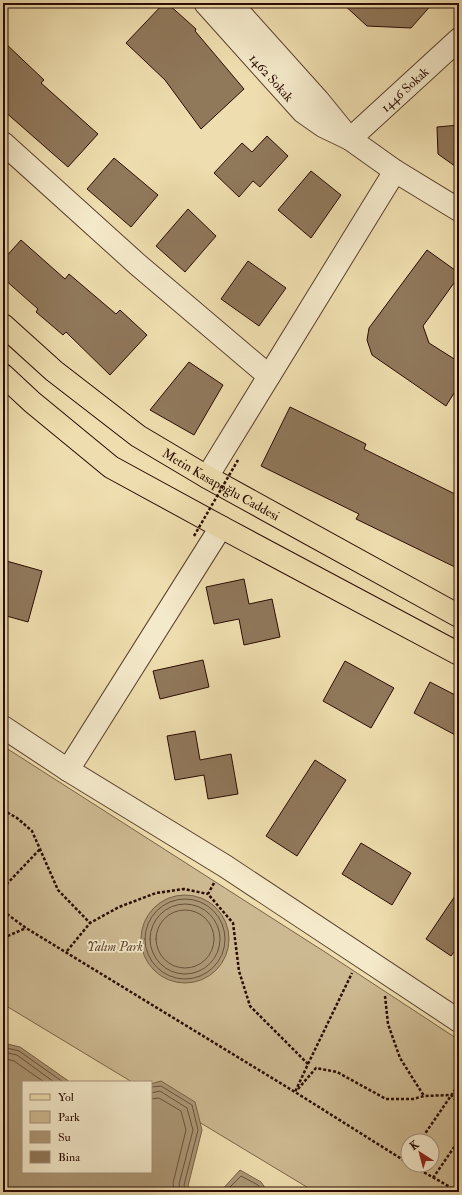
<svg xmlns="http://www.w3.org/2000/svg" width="462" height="1195" font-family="'IM FELL Double Pica',serif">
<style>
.green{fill:#cdb991;stroke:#7c624a;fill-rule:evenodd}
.water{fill:#ab9674;stroke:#775e46}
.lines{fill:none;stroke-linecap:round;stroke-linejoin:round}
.shore{stroke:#6a503b;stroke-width:1}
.building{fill:#90785b;stroke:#2a0b02}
.minor-casing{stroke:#5b402d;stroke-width:24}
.major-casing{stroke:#2a0b02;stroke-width:24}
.path{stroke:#2a0b02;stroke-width:2.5;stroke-dasharray:3 2;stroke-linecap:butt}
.minor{stroke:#f4e9ca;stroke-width:22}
.major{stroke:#eeddae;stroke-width:22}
.path-bridge{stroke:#2a0b02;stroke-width:2.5;stroke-dasharray:3 2;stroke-linecap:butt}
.labels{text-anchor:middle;stroke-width:3.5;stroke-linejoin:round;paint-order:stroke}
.street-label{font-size:13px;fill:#2a0b02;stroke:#f4e9ca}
.park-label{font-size:13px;font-style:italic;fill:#634834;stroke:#f4e9ca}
</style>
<rect width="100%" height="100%" fill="#eeddae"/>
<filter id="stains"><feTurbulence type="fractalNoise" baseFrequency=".005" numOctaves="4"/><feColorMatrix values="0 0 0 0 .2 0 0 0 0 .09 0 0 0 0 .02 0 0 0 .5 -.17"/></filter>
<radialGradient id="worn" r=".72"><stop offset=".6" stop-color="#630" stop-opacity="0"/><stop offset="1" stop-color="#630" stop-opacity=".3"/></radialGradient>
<path class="green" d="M 3,746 L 325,952 L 459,1040 L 459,1192 L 315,1192 L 151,1093 L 151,1082 L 132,1082 L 3,1004 ZM 408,1141 L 432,1141 L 432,1165 L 408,1165 Z"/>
<path class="water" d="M141 939a44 44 0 1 1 88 0a44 44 0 1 1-88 0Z
M 3,1043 L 20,1047 L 70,1082 L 23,1082 L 23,1172 L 151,1172 L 151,1084 L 161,1081 L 195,1102 L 202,1130 L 188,1186 L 195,1192 L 3,1192 Z
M 240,1170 L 261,1182 L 268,1192 L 220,1192 Z"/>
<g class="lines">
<path class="shore" d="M145 939a40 40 0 1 1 80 0a40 40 0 1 1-80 0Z
M150 939a35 35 0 1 1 70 0a35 35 0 1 1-70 0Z
M156 939a29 29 0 1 1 58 0a29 29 0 1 1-58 0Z
M 3,1047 L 19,1051 L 63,1082
M 3,1052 L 17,1055 L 54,1082
M 3,1058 L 14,1061 L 44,1082
M 151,1087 L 161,1086 L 192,1105 L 198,1130 L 184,1185 L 185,1188 L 189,1192
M 151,1093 L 160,1091 L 187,1108 L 193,1130 L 179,1184 L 181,1192
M 151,1099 L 159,1098 L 181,1111 L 186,1130 L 173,1183 L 174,1192
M 225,1192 L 241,1176 L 258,1185 L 263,1192"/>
</g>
<path class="building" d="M 164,3 L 167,3 L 196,29 L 195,31 L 244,89 L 201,129 L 165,80 L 126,43 Z
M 342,3 L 433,3 L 411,28 L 367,26 Z
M 3,41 L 44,80 L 41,83 L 98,134 L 68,167 L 3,110 Z
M 459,125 L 459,169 L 438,154 L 437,127 Z
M 267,136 L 288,156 L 260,187 L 253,181 L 239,197 L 214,173 L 242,143 L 252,152 Z
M 114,158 L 158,195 L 131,227 L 87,189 Z
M 311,171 L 341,195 L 311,238 L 278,210 Z
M 188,209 L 216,236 L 185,272 L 156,246 Z
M 21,240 L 65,279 L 69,274 L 116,314 L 120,310 L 147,335 L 110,375 L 66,332 L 63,335 L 36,312 L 38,309 L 3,278 L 3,260 Z
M 427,250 L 459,273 L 459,276 L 423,326 L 429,343 L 459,362 L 459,385 L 446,406 L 372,355 L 367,340 L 369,328 Z
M 248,261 L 286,288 L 259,326 L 221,299 Z
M 189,362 L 223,385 L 194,435 L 150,410 Z
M 290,407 L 366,444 L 364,449 L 459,496 L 459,569 L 356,519 L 359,514 L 261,466 Z
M 3,560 L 42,571 L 28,622 L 3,615 Z
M 244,579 L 249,604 L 272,599 L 280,637 L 244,645 L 239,619 L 214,624 L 206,587 Z
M 203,660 L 209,687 L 160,699 L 153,671 Z
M 345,661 L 394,688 L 371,728 L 323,701 Z
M 430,682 L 459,697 L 459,737 L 414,713 Z
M 195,731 L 200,760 L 231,754 L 238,794 L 208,799 L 204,775 L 175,780 L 167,736 Z
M 315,760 L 346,780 L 297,856 L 266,836 Z
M 361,843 L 411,873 L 392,905 L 342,874 Z
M 459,890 L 459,945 L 451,956 L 426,939 Z"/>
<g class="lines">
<g class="minor-casing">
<g id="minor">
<path id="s1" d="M 205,3 L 303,112 L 323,126 L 350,139 L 395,171 L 459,210"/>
<path d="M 231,3 L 318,100 L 344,132"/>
<path id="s2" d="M 350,139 L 459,39"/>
<path d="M 3,143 L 137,264 L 269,376"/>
<path d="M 207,477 L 395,171"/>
<path d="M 3,727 L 68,770 L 225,866 L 459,1021"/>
<path d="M 68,770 L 221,527"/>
</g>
</g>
<g class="major-casing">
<g id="major">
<path id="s3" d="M 3,325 L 54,371 L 138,436 L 207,477 L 459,616"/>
<path d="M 3,375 L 32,402 L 111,467 L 221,527 L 459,654"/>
</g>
</g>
<path class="path" d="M 3,810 L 17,818 L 32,831 L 58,890 L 90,923
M 214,883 L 208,894 L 233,923 L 239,971 L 250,1006 L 308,1064 L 295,1092
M 3,888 L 41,848
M 3,911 L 26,928 L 295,1092 L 408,1163
M 3,938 L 26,928
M 67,951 L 90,923 L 119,907 L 156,893 L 184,889 L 208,894
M 385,996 L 388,1024 L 400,1058 L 424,1096
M 308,1064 L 352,973
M 298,1089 L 316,1068 L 337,1072 L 386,1099 L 413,1099 L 424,1096 L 451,1095 L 459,1104
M 420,1141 L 459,1084
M 411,1165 L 459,1192
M 433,1178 L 459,1140"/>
<use href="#minor" class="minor"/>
<use href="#major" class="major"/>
<path class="path-bridge" d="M 194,536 L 238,460"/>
</g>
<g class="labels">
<g class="street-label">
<text dy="5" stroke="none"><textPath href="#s1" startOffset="100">1462 Sokak</textPath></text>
<text dy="5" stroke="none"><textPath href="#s2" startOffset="74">1446 Sokak</textPath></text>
<text dy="5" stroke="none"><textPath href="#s3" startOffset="271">Metin Kasapoğlu Caddesi</textPath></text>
</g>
<g class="park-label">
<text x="115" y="951">Yalım Park</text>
</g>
</g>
<rect width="462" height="1195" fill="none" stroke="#eeddae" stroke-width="16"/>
<rect x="4" y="4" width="454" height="1187" fill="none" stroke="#2a0b02" stroke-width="2"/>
<rect x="8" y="8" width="446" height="1179" fill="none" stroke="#2a0b02"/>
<rect x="22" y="1081" width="130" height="92" fill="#f4e9ca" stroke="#a3907a"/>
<rect x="30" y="1094" width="20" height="6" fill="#eeddae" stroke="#a3907a"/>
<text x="58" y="1101" font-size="12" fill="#2a0b02">Yol</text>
<rect x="30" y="1111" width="20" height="12" fill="#cdb991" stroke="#a3907a"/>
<text x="58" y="1121" font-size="12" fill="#2a0b02">Park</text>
<rect x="30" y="1131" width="20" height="12" fill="#ab9674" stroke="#a3907a"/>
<text x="58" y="1141" font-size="12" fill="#2a0b02">Su</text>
<rect x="30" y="1151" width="20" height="12" fill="#90785b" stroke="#a3907a"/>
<text x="58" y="1161" font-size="12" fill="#2a0b02">Bina</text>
<g transform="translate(420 1153) rotate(324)"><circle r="19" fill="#f4e9ca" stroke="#a3907a"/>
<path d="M0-3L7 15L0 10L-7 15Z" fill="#8f2418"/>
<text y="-6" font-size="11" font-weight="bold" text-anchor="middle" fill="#2a0b02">K</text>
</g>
<rect width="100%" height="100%" filter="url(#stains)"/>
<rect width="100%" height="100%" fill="url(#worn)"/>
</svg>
